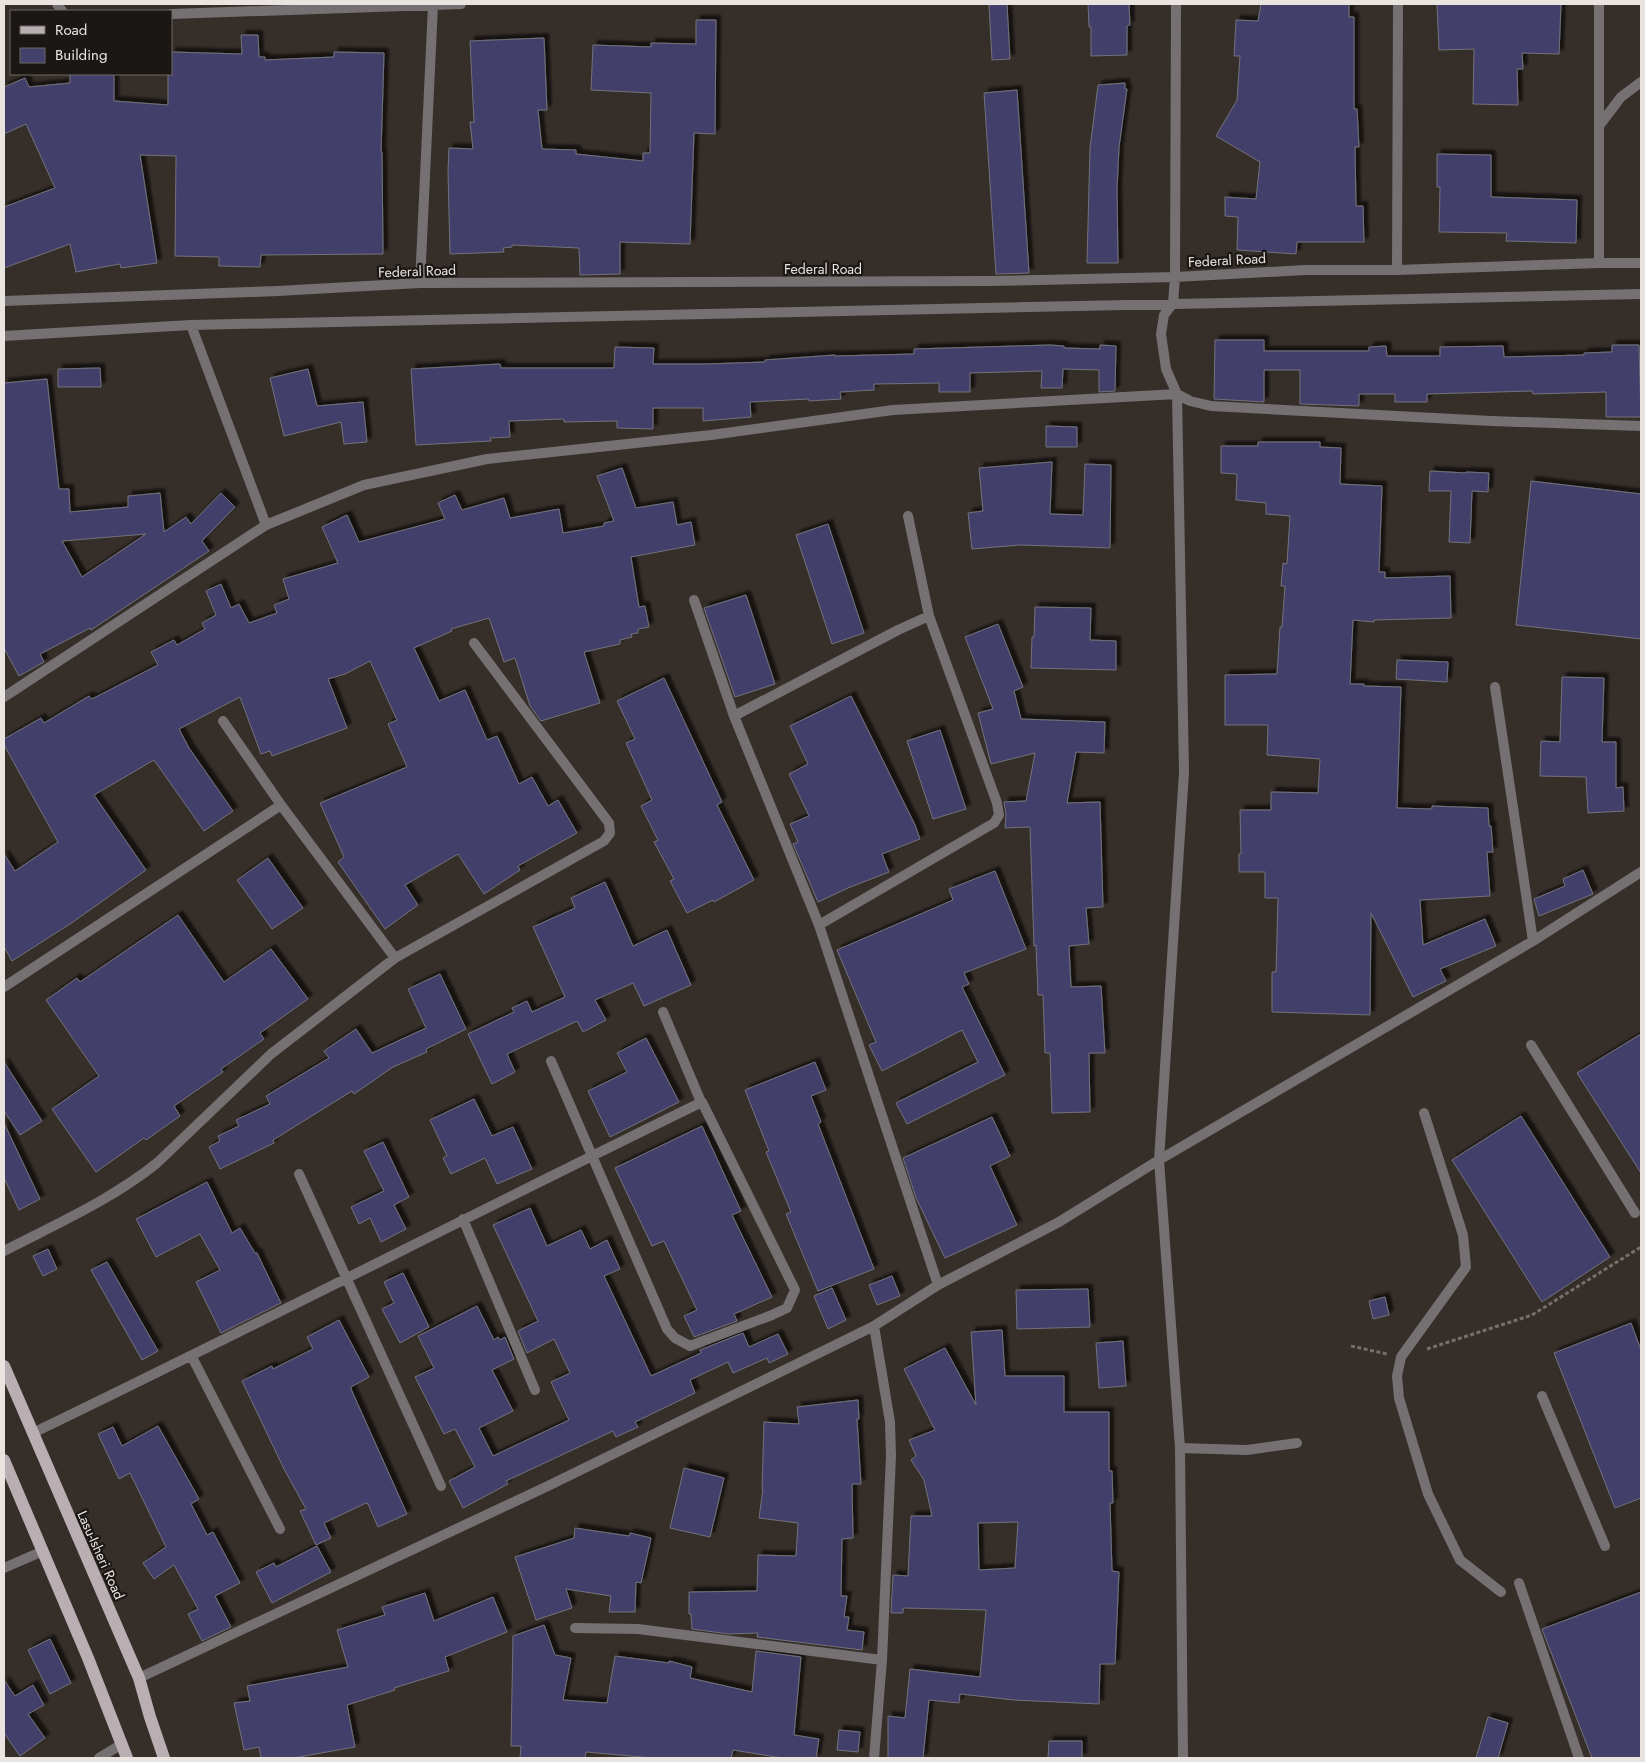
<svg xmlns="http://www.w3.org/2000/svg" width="1645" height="1762" font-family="Jost,sans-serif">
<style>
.building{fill:#43406b;stroke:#72727b;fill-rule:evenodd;filter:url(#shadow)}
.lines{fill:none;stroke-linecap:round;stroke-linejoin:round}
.path{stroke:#756e6a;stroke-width:3;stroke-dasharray:4 2.5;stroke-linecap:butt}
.lane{stroke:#757072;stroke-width:10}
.street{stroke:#757072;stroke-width:10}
.primary{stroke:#b9afb3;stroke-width:12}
.labels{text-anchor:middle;stroke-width:4.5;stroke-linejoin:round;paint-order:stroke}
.street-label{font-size:14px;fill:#eae4e1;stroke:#1b1715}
</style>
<defs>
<filter id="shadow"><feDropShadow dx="4.5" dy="-4.5" stdDeviation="1" flood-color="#0009"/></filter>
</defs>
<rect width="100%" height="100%" fill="#362e29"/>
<path class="building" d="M 1007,4 L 1010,59 L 992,60 L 989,5 Z
M 1088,4 L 1129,4 L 1130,25 L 1127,26 L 1127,55 L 1091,56 L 1091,27 L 1089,27 Z
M 1261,4 L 1349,4 L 1349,17 L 1354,17 L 1354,109 L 1357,109 L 1359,147 L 1355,147 L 1356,206 L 1363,206 L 1364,242 L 1297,242 L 1296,254 L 1237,250 L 1238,217 L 1225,216 L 1225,197 L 1256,199 L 1260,162 L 1216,136 L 1237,100 L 1240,56 L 1234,56 L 1236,20 L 1258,21 Z
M 1437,4 L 1561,4 L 1559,54 L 1522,53 L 1523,69 L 1517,69 L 1518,105 L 1473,104 L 1474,49 L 1439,50 Z
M 696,20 L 716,20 L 715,134 L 694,133 L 690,244 L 620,242 L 620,274 L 580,275 L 579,248 L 512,245 L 512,247 L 503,248 L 504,252 L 450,254 L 448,171 L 449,148 L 473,149 L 470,122 L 474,122 L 470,41 L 544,38 L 547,110 L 538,110 L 542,149 L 576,150 L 576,154 L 643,161 L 643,153 L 650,153 L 651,93 L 591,90 L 593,45 L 651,47 L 651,43 L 696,44 Z
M 241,35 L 258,35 L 259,57 L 265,57 L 265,60 L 334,57 L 334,52 L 384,53 L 381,152 L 382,152 L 383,254 L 261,255 L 260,267 L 219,266 L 219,257 L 175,256 L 176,156 L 140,155 L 157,263 L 121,268 L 120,264 L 76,272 L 70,244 L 4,268 L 4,207 L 55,188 L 26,124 L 4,134 L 4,87 L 25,78 L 29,87 L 70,83 L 70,74 L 114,74 L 114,101 L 168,105 L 168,74 L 171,74 L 171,52 L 242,54 Z
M 1125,83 L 1125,89 L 1127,89 L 1119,147 L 1117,189 L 1118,263 L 1087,263 L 1090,148 L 1098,85 Z
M 1017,90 L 1029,273 L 996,274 L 984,93 Z
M 1437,154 L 1491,155 L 1491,197 L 1577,200 L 1576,243 L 1506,241 L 1507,233 L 1439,232 L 1440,187 L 1437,187 Z
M 1215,340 L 1264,340 L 1264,351 L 1369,351 L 1369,347 L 1386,346 L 1387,356 L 1440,356 L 1440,347 L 1503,346 L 1504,357 L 1584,355 L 1584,353 L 1612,352 L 1612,345 L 1639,345 L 1641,417 L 1606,417 L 1606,392 L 1533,394 L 1532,391 L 1427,394 L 1427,402 L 1395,402 L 1395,394 L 1359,394 L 1359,406 L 1300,404 L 1300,370 L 1264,370 L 1264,402 L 1214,399 Z
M 1050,345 L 1064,346 L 1064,348 L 1100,349 L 1100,345 L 1116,346 L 1115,391 L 1099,392 L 1099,370 L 1063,369 L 1062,388 L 1041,388 L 1042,371 L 970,373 L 970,392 L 939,392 L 939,383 L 874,384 L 874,390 L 840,392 L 841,399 L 809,401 L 809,399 L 750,402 L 751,417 L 703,421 L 703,408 L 653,408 L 653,429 L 617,428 L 617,421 L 564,422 L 564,419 L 509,421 L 510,437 L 490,438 L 491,441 L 416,445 L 411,369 L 500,364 L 501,368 L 614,368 L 615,347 L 654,348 L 653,364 L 706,364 L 765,362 L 765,360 L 835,355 L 835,356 L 914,354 L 914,349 Z
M 100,368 L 101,387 L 58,387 L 58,369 Z
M 308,369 L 317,406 L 363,402 L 367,442 L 344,444 L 341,422 L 284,436 L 270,378 Z
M 47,379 L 59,489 L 69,489 L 70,512 L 128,507 L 128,496 L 160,493 L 164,532 L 186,517 L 191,524 L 221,493 L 235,507 L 202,541 L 209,551 L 91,630 L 90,628 L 40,654 L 44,662 L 19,676 L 4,648 L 4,383 ZM 146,534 L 82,577 L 62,541 Z
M 1046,426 L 1077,427 L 1077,447 L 1046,447 Z
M 1258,442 L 1320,442 L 1320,447 L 1341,448 L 1340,484 L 1382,486 L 1379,572 L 1385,572 L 1385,578 L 1450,576 L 1451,618 L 1374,620 L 1374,622 L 1353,620 L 1350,684 L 1364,684 L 1364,686 L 1401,687 L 1397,808 L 1432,809 L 1432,806 L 1488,808 L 1489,826 L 1491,826 L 1493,852 L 1487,852 L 1490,896 L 1420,900 L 1423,945 L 1485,919 L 1496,946 L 1440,969 L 1446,981 L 1413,997 L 1371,913 L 1370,1015 L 1272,1012 L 1272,972 L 1276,972 L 1278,898 L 1265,898 L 1265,872 L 1239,872 L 1239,854 L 1241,854 L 1240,810 L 1271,810 L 1271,792 L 1318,793 L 1320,759 L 1267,755 L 1268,725 L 1225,725 L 1225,675 L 1277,674 L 1280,627 L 1282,627 L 1285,586 L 1281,586 L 1283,563 L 1287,564 L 1290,516 L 1266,514 L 1266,503 L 1236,500 L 1237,474 L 1221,473 L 1221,446 L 1258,446 Z
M 1052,462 L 1050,514 L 1083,515 L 1085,464 L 1111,465 L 1110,548 L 1020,545 L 972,549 L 968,513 L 983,511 L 979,468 Z
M 622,468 L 636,508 L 673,502 L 677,525 L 691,522 L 695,545 L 631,557 L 639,607 L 645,606 L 649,627 L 638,629 L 638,633 L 631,634 L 632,637 L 620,640 L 620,644 L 584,652 L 600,703 L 541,721 L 530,706 L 515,658 L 504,662 L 489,618 L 451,629 L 452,631 L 414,648 L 439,701 L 465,690 L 487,740 L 497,736 L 519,784 L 532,777 L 548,806 L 558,800 L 577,833 L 518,866 L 520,870 L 484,894 L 458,854 L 405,885 L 418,905 L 385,929 L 338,862 L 344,857 L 320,803 L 407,767 L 388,724 L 397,720 L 370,661 L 345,674 L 328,679 L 347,728 L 272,756 L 270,751 L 261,754 L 240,697 L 179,729 L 189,748 L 233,811 L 204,831 L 154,760 L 94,795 L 146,870 L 73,922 L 12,961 L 4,947 L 4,854 L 15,871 L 58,842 L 4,745 L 4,739 L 41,718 L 44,723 L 89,696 L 92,699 L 158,665 L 151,652 L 174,640 L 177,645 L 205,629 L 202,623 L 216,615 L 206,591 L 221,584 L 231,608 L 239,604 L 249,623 L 277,613 L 274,605 L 289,599 L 283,579 L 338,563 L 322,527 L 347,515 L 359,542 L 445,519 L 438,503 L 455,495 L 462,510 L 504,498 L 510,518 L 559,509 L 563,533 L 604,526 L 604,523 L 614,521 L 597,476 Z
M 1430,471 L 1466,473 L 1466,472 L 1489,473 L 1488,492 L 1472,491 L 1470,543 L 1449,542 L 1451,491 L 1429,491 Z
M 1531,481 L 1641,494 L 1641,639 L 1516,625 Z
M 828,524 L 864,633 L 832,644 L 796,535 Z
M 746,595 L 775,684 L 735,697 L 704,608 Z
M 1035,607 L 1091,608 L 1090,640 L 1116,641 L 1116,670 L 1031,668 L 1032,637 L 1034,637 Z
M 998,624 L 1023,687 L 1014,691 L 1021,719 L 1105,722 L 1104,753 L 1076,752 L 1067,803 L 1100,802 L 1103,907 L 1086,908 L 1089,944 L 1069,946 L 1071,987 L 1101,986 L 1105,1053 L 1089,1053 L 1090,1112 L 1052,1113 L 1050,1053 L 1045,1053 L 1043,995 L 1038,995 L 1036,945 L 1034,946 L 1030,827 L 1005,828 L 1006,814 L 1004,802 L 1026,801 L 1035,753 L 991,764 L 978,713 L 993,709 L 965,637 Z
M 1397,660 L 1448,662 L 1447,682 L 1396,679 Z
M 1562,677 L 1604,678 L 1602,742 L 1616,742 L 1616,788 L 1623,787 L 1624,811 L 1588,813 L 1586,777 L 1540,776 L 1541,741 L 1560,742 Z
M 664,678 L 722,802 L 717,805 L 754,880 L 714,902 L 713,900 L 687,913 L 670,881 L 674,879 L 654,842 L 658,840 L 641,806 L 652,800 L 626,743 L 635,739 L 617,701 Z
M 851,696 L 915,825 L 920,839 L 882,854 L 889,872 L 848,888 L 818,902 L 793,844 L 798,842 L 790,824 L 809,816 L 789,774 L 808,764 L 790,726 Z
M 940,730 L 966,809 L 933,819 L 907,741 Z
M 268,858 L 303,908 L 272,929 L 237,880 Z
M 1583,870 L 1593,894 L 1539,916 L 1534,899 L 1565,886 L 1563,879 Z
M 995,871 L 1026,949 L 964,973 L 969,984 L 962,987 L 1005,1075 L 907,1124 L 896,1103 L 978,1062 L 962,1030 L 882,1071 L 869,1045 L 876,1042 L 837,950 L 953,900 L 949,889 Z
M 605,882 L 633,946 L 667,930 L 691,985 L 644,1006 L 633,983 L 595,1000 L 606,1020 L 583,1032 L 577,1021 L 507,1054 L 515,1072 L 492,1084 L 468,1034 L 514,1012 L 512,1008 L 527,1001 L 532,1012 L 565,997 L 533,927 L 575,908 L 571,898 Z
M 178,915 L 224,982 L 271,949 L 308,999 L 260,1033 L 264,1039 L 221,1069 L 223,1072 L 174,1106 L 180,1116 L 146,1140 L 144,1138 L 96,1172 L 52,1109 L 99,1076 L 46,1000 L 77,978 L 80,982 Z
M 440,974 L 466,1029 L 426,1049 L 427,1052 L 393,1067 L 354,1094 L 352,1091 L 273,1140 L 274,1143 L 220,1169 L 209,1147 L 220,1141 L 218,1136 L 239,1126 L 236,1120 L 270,1104 L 266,1096 L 329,1058 L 324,1051 L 356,1029 L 372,1053 L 426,1028 L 408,989 Z
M 1641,1034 L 1641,1173 L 1577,1073 Z
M 646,1038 L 679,1102 L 610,1137 L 588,1091 L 627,1072 L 617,1053 Z
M 4,1062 L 42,1121 L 20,1135 L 4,1111 Z
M 815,1062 L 826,1090 L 811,1096 L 821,1122 L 818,1124 L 874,1269 L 818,1291 L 786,1214 L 791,1212 L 766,1152 L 769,1151 L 745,1090 Z
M 474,1099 L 492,1136 L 513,1127 L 532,1169 L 497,1184 L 485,1158 L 451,1174 L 443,1158 L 447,1156 L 430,1120 Z
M 1521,1116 L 1610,1257 L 1542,1302 L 1452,1160 Z
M 992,1117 L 1010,1156 L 990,1166 L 1017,1225 L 945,1258 L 916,1198 L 903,1158 Z
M 4,1123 L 40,1199 L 19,1210 L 4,1178 Z
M 702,1126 L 741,1211 L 732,1215 L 772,1297 L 734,1314 L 737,1321 L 694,1337 L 684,1316 L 697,1310 L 664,1241 L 652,1246 L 615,1168 Z
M 383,1142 L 409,1197 L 394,1205 L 406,1229 L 381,1242 L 370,1218 L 359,1224 L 351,1207 L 384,1191 L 364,1151 Z
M 207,1182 L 232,1233 L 240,1228 L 255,1253 L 257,1253 L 281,1303 L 221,1333 L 196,1282 L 220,1270 L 200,1234 L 156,1257 L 136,1219 Z
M 530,1208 L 547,1246 L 581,1230 L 590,1249 L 607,1240 L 620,1269 L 604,1276 L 651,1376 L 701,1353 L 700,1350 L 743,1333 L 749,1347 L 778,1334 L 788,1354 L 769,1363 L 767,1358 L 733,1373 L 728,1362 L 690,1380 L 695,1393 L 635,1422 L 638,1427 L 616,1437 L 613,1431 L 506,1481 L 508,1484 L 463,1508 L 449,1481 L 475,1467 L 455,1429 L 444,1434 L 415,1377 L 434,1368 L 418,1336 L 477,1306 L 494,1340 L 498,1337 L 500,1340 L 505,1337 L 514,1359 L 492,1370 L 513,1411 L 479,1428 L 493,1456 L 569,1420 L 551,1382 L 570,1373 L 554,1339 L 527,1353 L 518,1331 L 538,1321 L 493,1225 Z
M 48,1249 L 57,1269 L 43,1276 L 33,1256 Z
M 107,1262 L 158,1351 L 142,1360 L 91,1270 Z
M 403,1273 L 429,1327 L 400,1343 L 382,1309 L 394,1303 L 384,1282 Z
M 892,1276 L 900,1296 L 877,1305 L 869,1285 Z
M 832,1288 L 846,1320 L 828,1329 L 814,1296 Z
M 1088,1289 L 1090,1327 L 1017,1329 L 1016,1290 Z
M 1385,1297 L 1389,1315 L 1373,1319 L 1369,1301 Z
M 339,1320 L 369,1377 L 351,1387 L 351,1389 L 407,1514 L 378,1527 L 368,1504 L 366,1503 L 324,1523 L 331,1538 L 316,1545 L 300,1511 L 306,1509 L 284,1469 L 242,1381 L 272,1366 L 273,1369 L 313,1349 L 307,1337 Z
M 1631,1323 L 1641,1350 L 1641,1498 L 1615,1508 L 1554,1353 Z
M 1002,1330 L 1005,1376 L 1064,1376 L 1064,1412 L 1109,1412 L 1109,1471 L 1112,1471 L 1113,1503 L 1110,1503 L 1112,1571 L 1119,1572 L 1115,1664 L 1100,1664 L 1099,1704 L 1014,1700 L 960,1694 L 959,1703 L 929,1700 L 923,1758 L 888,1758 L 888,1716 L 905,1718 L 910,1669 L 980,1677 L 986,1610 L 903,1608 L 903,1613 L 891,1613 L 893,1575 L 908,1576 L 911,1516 L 932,1516 L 924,1480 L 911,1460 L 916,1456 L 909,1440 L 935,1430 L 904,1369 L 945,1348 L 976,1405 L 971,1332 ZM 1018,1522 L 1015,1568 L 979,1570 L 978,1523 Z
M 1123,1341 L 1126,1386 L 1099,1388 L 1096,1343 Z
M 858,1400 L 859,1419 L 857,1419 L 861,1484 L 852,1484 L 853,1538 L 842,1539 L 841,1596 L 847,1596 L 844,1617 L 849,1617 L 847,1630 L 864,1632 L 862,1650 L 757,1637 L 758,1633 L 729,1634 L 692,1629 L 691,1614 L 689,1614 L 689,1592 L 757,1591 L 758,1555 L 796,1556 L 798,1523 L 759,1518 L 763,1489 L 762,1489 L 764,1422 L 799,1424 L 797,1407 Z
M 158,1426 L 199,1499 L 191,1504 L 207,1535 L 213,1532 L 240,1583 L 215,1596 L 231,1627 L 202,1641 L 188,1614 L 198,1609 L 174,1565 L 154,1579 L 143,1563 L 166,1547 L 130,1473 L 119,1479 L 98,1434 L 113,1427 L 122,1446 Z
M 684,1468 L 724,1478 L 710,1537 L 670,1528 Z
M 575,1528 L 629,1536 L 630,1533 L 651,1538 L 641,1583 L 636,1582 L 635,1612 L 609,1612 L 611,1596 L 566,1589 L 572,1608 L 536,1620 L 515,1557 L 574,1538 Z
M 317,1546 L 331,1572 L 272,1603 L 256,1572 L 274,1563 L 276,1567 Z
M 1641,1592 L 1641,1758 L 1592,1758 L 1542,1629 Z
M 425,1593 L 434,1621 L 493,1597 L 507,1632 L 445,1657 L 449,1671 L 394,1688 L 395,1690 L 347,1705 L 355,1747 L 293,1758 L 261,1758 L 259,1747 L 244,1750 L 234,1703 L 250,1701 L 247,1686 L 348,1667 L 337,1630 L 385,1615 L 382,1607 Z
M 544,1625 L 555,1655 L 571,1658 L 563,1700 L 607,1703 L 615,1656 L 669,1663 L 669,1661 L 692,1667 L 690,1678 L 752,1692 L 756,1651 L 801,1657 L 794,1735 L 819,1739 L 816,1758 L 782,1758 L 733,1750 L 731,1758 L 653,1758 L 586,1752 L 585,1758 L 520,1758 L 521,1746 L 511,1746 L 513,1636 Z
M 50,1639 L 71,1683 L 50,1694 L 28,1650 Z
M 4,1680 L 15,1696 L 33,1685 L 44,1705 L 28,1714 L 45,1738 L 20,1756 L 4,1733 Z
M 1488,1717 L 1508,1723 L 1498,1758 L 1476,1758 Z
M 839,1730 L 860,1732 L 858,1752 L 837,1750 Z
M 1049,1741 L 1082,1741 L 1082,1758 L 1048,1758 Z"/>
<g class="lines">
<path class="path" d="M 1351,1346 L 1387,1354
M 1427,1349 L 1532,1315 L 1641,1247"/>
<path class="lane" d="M 1531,1045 L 1635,1213
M 1424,1113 L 1463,1235 L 1466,1267 L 1401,1357 L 1397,1376 L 1399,1398 L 1428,1494 L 1460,1560 L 1501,1592
M 1542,1396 L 1605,1546
M 1180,1448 L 1247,1450 L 1297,1443
M 1519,1583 L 1579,1758"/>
<path class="street" d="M 57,4 L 62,11
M 1176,4 L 1175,277 L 1173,303 L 1164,315 L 1161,334 L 1166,369 L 1177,394 L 1184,772 L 1159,1160 L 1180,1448 L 1183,1758
M 1599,4 L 1599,263
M 171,14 L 461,4
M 1599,126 L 1621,97 L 1641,82
M 1397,270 L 1398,4
M 420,283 L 433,5
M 4,301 L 278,291 L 420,283 L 989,281 L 1175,277 L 1305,270 L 1397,270 L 1599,263 L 1641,263
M 191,325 L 266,525
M 4,336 L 191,325 L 1641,294
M 694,600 L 734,716
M 929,616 L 898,630 L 734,716 L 819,925 L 938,1285
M 1495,687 L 1533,941
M 4,697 L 266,525 L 364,485 L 487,459 L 711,435 L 893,410 L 1177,394 L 1190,401 L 1211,406 L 1491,421 L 1641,426
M 223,721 L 281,805 L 395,958
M 819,925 L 994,823 L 999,815 L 997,803 L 929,616 L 908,516
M 4,987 L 281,805
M 663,1012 L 701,1102
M 299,1174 L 441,1486
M 463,1219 L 535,1390
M 4,1251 C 56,1224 111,1200 157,1163 L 271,1054 L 395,958 L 604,841 L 610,833 L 609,823 L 474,643
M 874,1326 L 890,1422 L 891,1456 L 882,1660 L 874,1758
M 192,1357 L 280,1529
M 33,1433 C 257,1325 478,1211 702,1102 L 795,1290 L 787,1308 L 772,1315 L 690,1346 L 675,1338 L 667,1329 L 551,1061
M 4,1568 L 43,1551
M 575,1628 L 638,1629 L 882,1660
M 139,1678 L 550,1485 L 874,1326 L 938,1285 L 1059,1222 L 1159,1160 L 1533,941 L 1641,872
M 99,1758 L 122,1744"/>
<path class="primary" d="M 4,1366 L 139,1678 L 150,1717 L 164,1758
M 4,1460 L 88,1658 L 127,1758"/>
</g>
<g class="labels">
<g class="street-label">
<text transform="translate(1227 260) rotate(-3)" y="5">Federal Road</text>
<text x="823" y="274">Federal Road</text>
<text transform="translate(417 271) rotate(-2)" y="5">Federal Road</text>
<text transform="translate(101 1555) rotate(66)" y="5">Lasu-Isheri Road</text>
</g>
</g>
<rect width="1645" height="1762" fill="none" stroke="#eae4e1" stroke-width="10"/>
<rect x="10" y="10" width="162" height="65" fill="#1b1715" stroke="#6e6967"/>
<rect x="20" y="26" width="25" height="8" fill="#b9afb3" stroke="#6e6967"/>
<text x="55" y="35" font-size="15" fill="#eae4e1">Road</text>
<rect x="20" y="48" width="25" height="15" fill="#43406b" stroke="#6e6967"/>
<text x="55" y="60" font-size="15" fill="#eae4e1">Building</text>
</svg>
